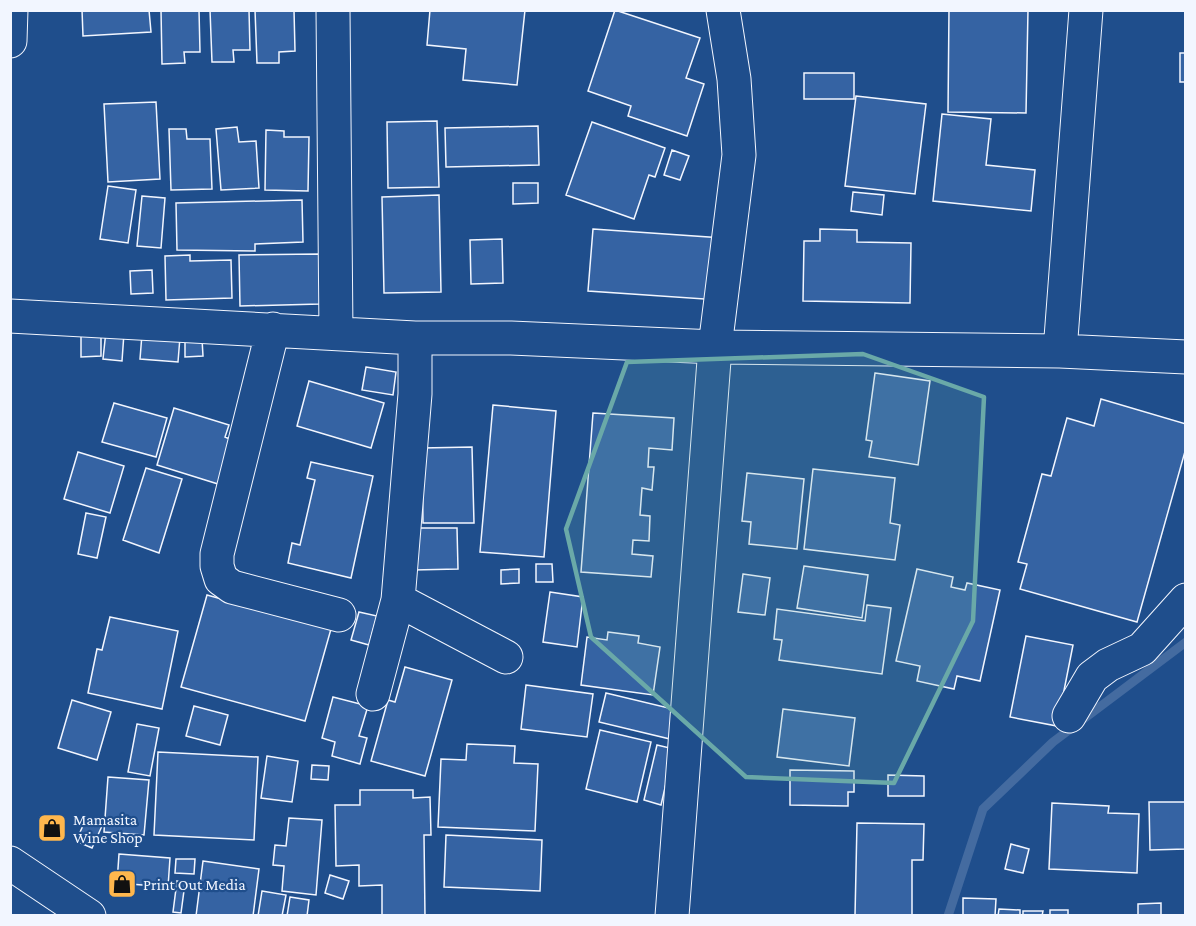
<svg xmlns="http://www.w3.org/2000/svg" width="1196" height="926" font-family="'Crimson Pro',serif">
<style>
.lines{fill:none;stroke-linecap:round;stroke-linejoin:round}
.stream{stroke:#446ba0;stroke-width:9}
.building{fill:#3563a3;stroke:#f2f6ff;stroke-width:1.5}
.minor-casing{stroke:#f2f6ff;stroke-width:35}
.minor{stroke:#1f4e8c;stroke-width:33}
.marked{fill:#6aa9a8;fill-opacity:0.2;stroke:#6aa9a8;stroke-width:4.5;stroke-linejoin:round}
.labels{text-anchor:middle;stroke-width:4.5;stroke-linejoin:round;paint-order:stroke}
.poi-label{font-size:16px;fill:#f2f6ff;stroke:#1f4e8c;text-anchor:start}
</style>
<rect width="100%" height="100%" fill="#1f4e8c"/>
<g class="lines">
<path class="stream" d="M 948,916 L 983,809 L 1053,742 L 1186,642"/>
</g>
<path class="building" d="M 82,10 L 149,10 L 151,32 L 83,36 Z
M 161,10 L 199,10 L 200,52 L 184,52 L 185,63 L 162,64 Z
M 210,10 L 249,10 L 250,50 L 233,50 L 234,62 L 212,62 Z
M 255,10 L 294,10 L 295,51 L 279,52 L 279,63 L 257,63 Z
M 430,10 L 525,10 L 517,85 L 463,80 L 466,49 L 427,45 Z
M 615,10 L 700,38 L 686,78 L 704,84 L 687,136 L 628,116 L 631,106 L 588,91 Z
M 949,10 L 1028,10 L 1026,113 L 948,112 Z
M 1180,53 L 1186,53 L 1186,82 L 1180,82 Z
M 804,73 L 854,73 L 854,99 L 804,99 Z
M 856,96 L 926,104 L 915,194 L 845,186 Z
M 156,102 L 160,179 L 108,182 L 104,104 Z
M 942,114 L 991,119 L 986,165 L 1035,170 L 1031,211 L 933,201 Z
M 437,121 L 439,187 L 388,188 L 387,122 Z
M 592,122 L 665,148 L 655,177 L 649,175 L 634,219 L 566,195 Z
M 538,126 L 539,165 L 446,167 L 445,128 Z
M 237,127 L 239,142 L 256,141 L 259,188 L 221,190 L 216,129 Z
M 169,129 L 186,129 L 187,139 L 210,139 L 212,189 L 171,190 Z
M 266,130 L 284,131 L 284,137 L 309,137 L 308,191 L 265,190 Z
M 672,150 L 689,156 L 680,180 L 664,175 Z
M 513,183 L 538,183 L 538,203 L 513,204 Z
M 108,186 L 136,190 L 128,243 L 100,239 Z
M 853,192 L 884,195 L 882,215 L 851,211 Z
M 439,195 L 441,292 L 384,293 L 382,197 Z
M 142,196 L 165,198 L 161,248 L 137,246 Z
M 302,200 L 303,242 L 255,244 L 255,251 L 177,250 L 176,203 Z
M 593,229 L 723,238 L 719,300 L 588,291 Z
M 820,229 L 857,230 L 857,242 L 911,243 L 910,303 L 803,301 L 804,241 L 820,241 Z
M 502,239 L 503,283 L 471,284 L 470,240 Z
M 319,254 L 320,304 L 240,306 L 239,255 Z
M 190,255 L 190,261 L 231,260 L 232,298 L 166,300 L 165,256 Z
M 152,270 L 153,293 L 131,294 L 130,271 Z
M 106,331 L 124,333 L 122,361 L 103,359 Z
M 142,334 L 180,337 L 178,362 L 140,359 Z
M 101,335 L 101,356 L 81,357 L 81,336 Z
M 185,339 L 202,339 L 203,356 L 185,357 Z
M 366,367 L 396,372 L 393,395 L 362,390 Z
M 875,373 L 930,381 L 918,465 L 869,457 L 872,441 L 866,440 Z
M 309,381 L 384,403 L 371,448 L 297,426 Z
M 1101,399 L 1186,424 L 1186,448 L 1137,622 L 1020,589 L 1027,564 L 1018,562 L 1042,474 L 1051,476 L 1067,418 L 1094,426 Z
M 114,403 L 167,418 L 156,457 L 102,442 Z
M 493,405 L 556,411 L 544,557 L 480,552 Z
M 174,408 L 229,425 L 225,437 L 232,440 L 218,484 L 157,465 Z
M 593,413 L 674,418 L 672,450 L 649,448 L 648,467 L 654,467 L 652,490 L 642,488 L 640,515 L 650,516 L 649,541 L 633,540 L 632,554 L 653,556 L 651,577 L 581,572 Z
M 472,447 L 474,523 L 423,523 L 422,448 Z
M 78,452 L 124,466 L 110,513 L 64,499 Z
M 311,462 L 373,476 L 351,578 L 288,563 L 292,543 L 300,545 L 315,480 L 307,478 Z
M 146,468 L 182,479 L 159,553 L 123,540 Z
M 813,469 L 895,478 L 890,523 L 900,525 L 895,560 L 804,549 Z
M 747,473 L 804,479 L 797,549 L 749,544 L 751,522 L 742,521 Z
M 86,513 L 106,517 L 97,558 L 78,554 Z
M 413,528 L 457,528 L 458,569 L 413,570 Z
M 536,564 L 552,564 L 553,582 L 536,582 Z
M 804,566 L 868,575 L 862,618 L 797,608 Z
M 519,569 L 519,583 L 501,584 L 501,570 Z
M 917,569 L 953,577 L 951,587 L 965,590 L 967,583 L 1000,590 L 980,681 L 957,676 L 954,689 L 917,681 L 920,666 L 896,661 Z
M 743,574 L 770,578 L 765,615 L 738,612 Z
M 550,592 L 583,597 L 577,647 L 543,642 Z
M 207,595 L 331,629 L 305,721 L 181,687 Z
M 867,605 L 891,608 L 882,674 L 779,660 L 782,640 L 774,639 L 777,609 L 865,621 Z
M 359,612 L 377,616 L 369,645 L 351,640 Z
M 110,617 L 178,631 L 162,709 L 88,693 L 97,649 L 102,650 Z
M 608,632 L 639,636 L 638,643 L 660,647 L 653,695 L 581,685 L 587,637 L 607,640 Z
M 1026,636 L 1073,645 L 1057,726 L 1010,717 Z
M 405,667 L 452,680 L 425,776 L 371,761 L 388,700 L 395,702 Z
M 526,685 L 593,694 L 587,737 L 521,729 Z
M 606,693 L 677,710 L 670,739 L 599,722 Z
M 333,697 L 368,706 L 359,736 L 367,738 L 360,764 L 332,756 L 335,742 L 322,738 Z
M 72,700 L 111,712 L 97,760 L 58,748 Z
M 194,706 L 228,715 L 220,745 L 186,736 Z
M 783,709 L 855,718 L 849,766 L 777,757 Z
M 137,724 L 159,728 L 150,776 L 128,772 Z
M 600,730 L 651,742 L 637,802 L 586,789 Z
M 467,744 L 515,746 L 514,763 L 538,764 L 535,831 L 438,827 L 441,759 L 466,760 Z
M 657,745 L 674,749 L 661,805 L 644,800 Z
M 158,752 L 258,757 L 254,840 L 154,835 Z
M 267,756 L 298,761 L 292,802 L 261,798 Z
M 312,765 L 329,766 L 328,780 L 311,779 Z
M 790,770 L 854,771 L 854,792 L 848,792 L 848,806 L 790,805 Z
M 888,775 L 924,776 L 924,796 L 888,796 Z
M 108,777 L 149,780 L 144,835 L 104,832 Z
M 360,790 L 413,790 L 413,798 L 430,797 L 431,835 L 424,835 L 425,916 L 382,916 L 382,885 L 359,886 L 359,865 L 336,866 L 335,805 L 360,805 Z
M 1149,802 L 1186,802 L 1186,849 L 1150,850 Z
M 1052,803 L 1109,806 L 1108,813 L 1139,814 L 1137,873 L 1049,869 Z
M 289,818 L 322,820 L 316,895 L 282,891 L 284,866 L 273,865 L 275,845 L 286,846 Z
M 86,819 L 102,826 L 92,848 L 76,841 Z
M 857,823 L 924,824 L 923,860 L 912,860 L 912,916 L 855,916 Z
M 446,835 L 542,840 L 540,891 L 444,887 Z
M 1011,844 L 1029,849 L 1023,873 L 1005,869 Z
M 119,854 L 170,858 L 168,887 L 117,883 Z
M 176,859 L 195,859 L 194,874 L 175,873 Z
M 203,861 L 259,869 L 253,916 L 196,916 Z
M 330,875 L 349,881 L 343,899 L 325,893 Z
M 177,881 L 185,883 L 181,913 L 173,912 Z
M 262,891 L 286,895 L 282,916 L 258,916 Z
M 290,897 L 309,900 L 307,916 L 287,916 Z
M 963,898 L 996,899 L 995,916 L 963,916 Z
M 1161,903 L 1161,916 L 1138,916 L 1138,904 Z
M 999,909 L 1020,910 L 1020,916 L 998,916 Z
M 1050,910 L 1068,910 L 1068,916 L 1050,916 Z
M 1023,911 L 1043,911 L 1042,916 L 1023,916 Z"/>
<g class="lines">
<g class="minor-casing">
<path id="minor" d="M 333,10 L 336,333
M 10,41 L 11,10
M 10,316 L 415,338 L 511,338 L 715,347 L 1060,351 L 1186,357
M 273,329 L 217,554 L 217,566 L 221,579 L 232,587 L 339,615
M 1060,351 L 1086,10
M 398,600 L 506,657
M 373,694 L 398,600 L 415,394 L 415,338
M 1069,716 L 1092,677 L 1108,665 L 1142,649 L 1186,600
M 10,863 L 89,916
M 672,916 L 715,347 L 739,155 L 734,79 L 723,10"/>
</g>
<use href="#minor" class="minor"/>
</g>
<path class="marked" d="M 863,354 L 984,397 L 973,621 L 894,783 L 746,777 L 591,637 L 566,529 L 627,362 Z"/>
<defs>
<g id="shop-square" transform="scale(1.5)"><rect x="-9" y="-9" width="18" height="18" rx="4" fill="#ffb74d" stroke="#1f4e8c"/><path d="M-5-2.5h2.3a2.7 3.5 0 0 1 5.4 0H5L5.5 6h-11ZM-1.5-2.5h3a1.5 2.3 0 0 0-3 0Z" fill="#111"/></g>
</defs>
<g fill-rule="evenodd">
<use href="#shop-square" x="52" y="828"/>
<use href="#shop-square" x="122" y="884"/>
</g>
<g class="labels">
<g class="poi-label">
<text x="73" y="825">Mamasita<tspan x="73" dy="18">Wine Shop</tspan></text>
<text x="143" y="890">Print Out Media</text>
</g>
</g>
<rect width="1196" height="926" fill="none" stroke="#f2f6ff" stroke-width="24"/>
</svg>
